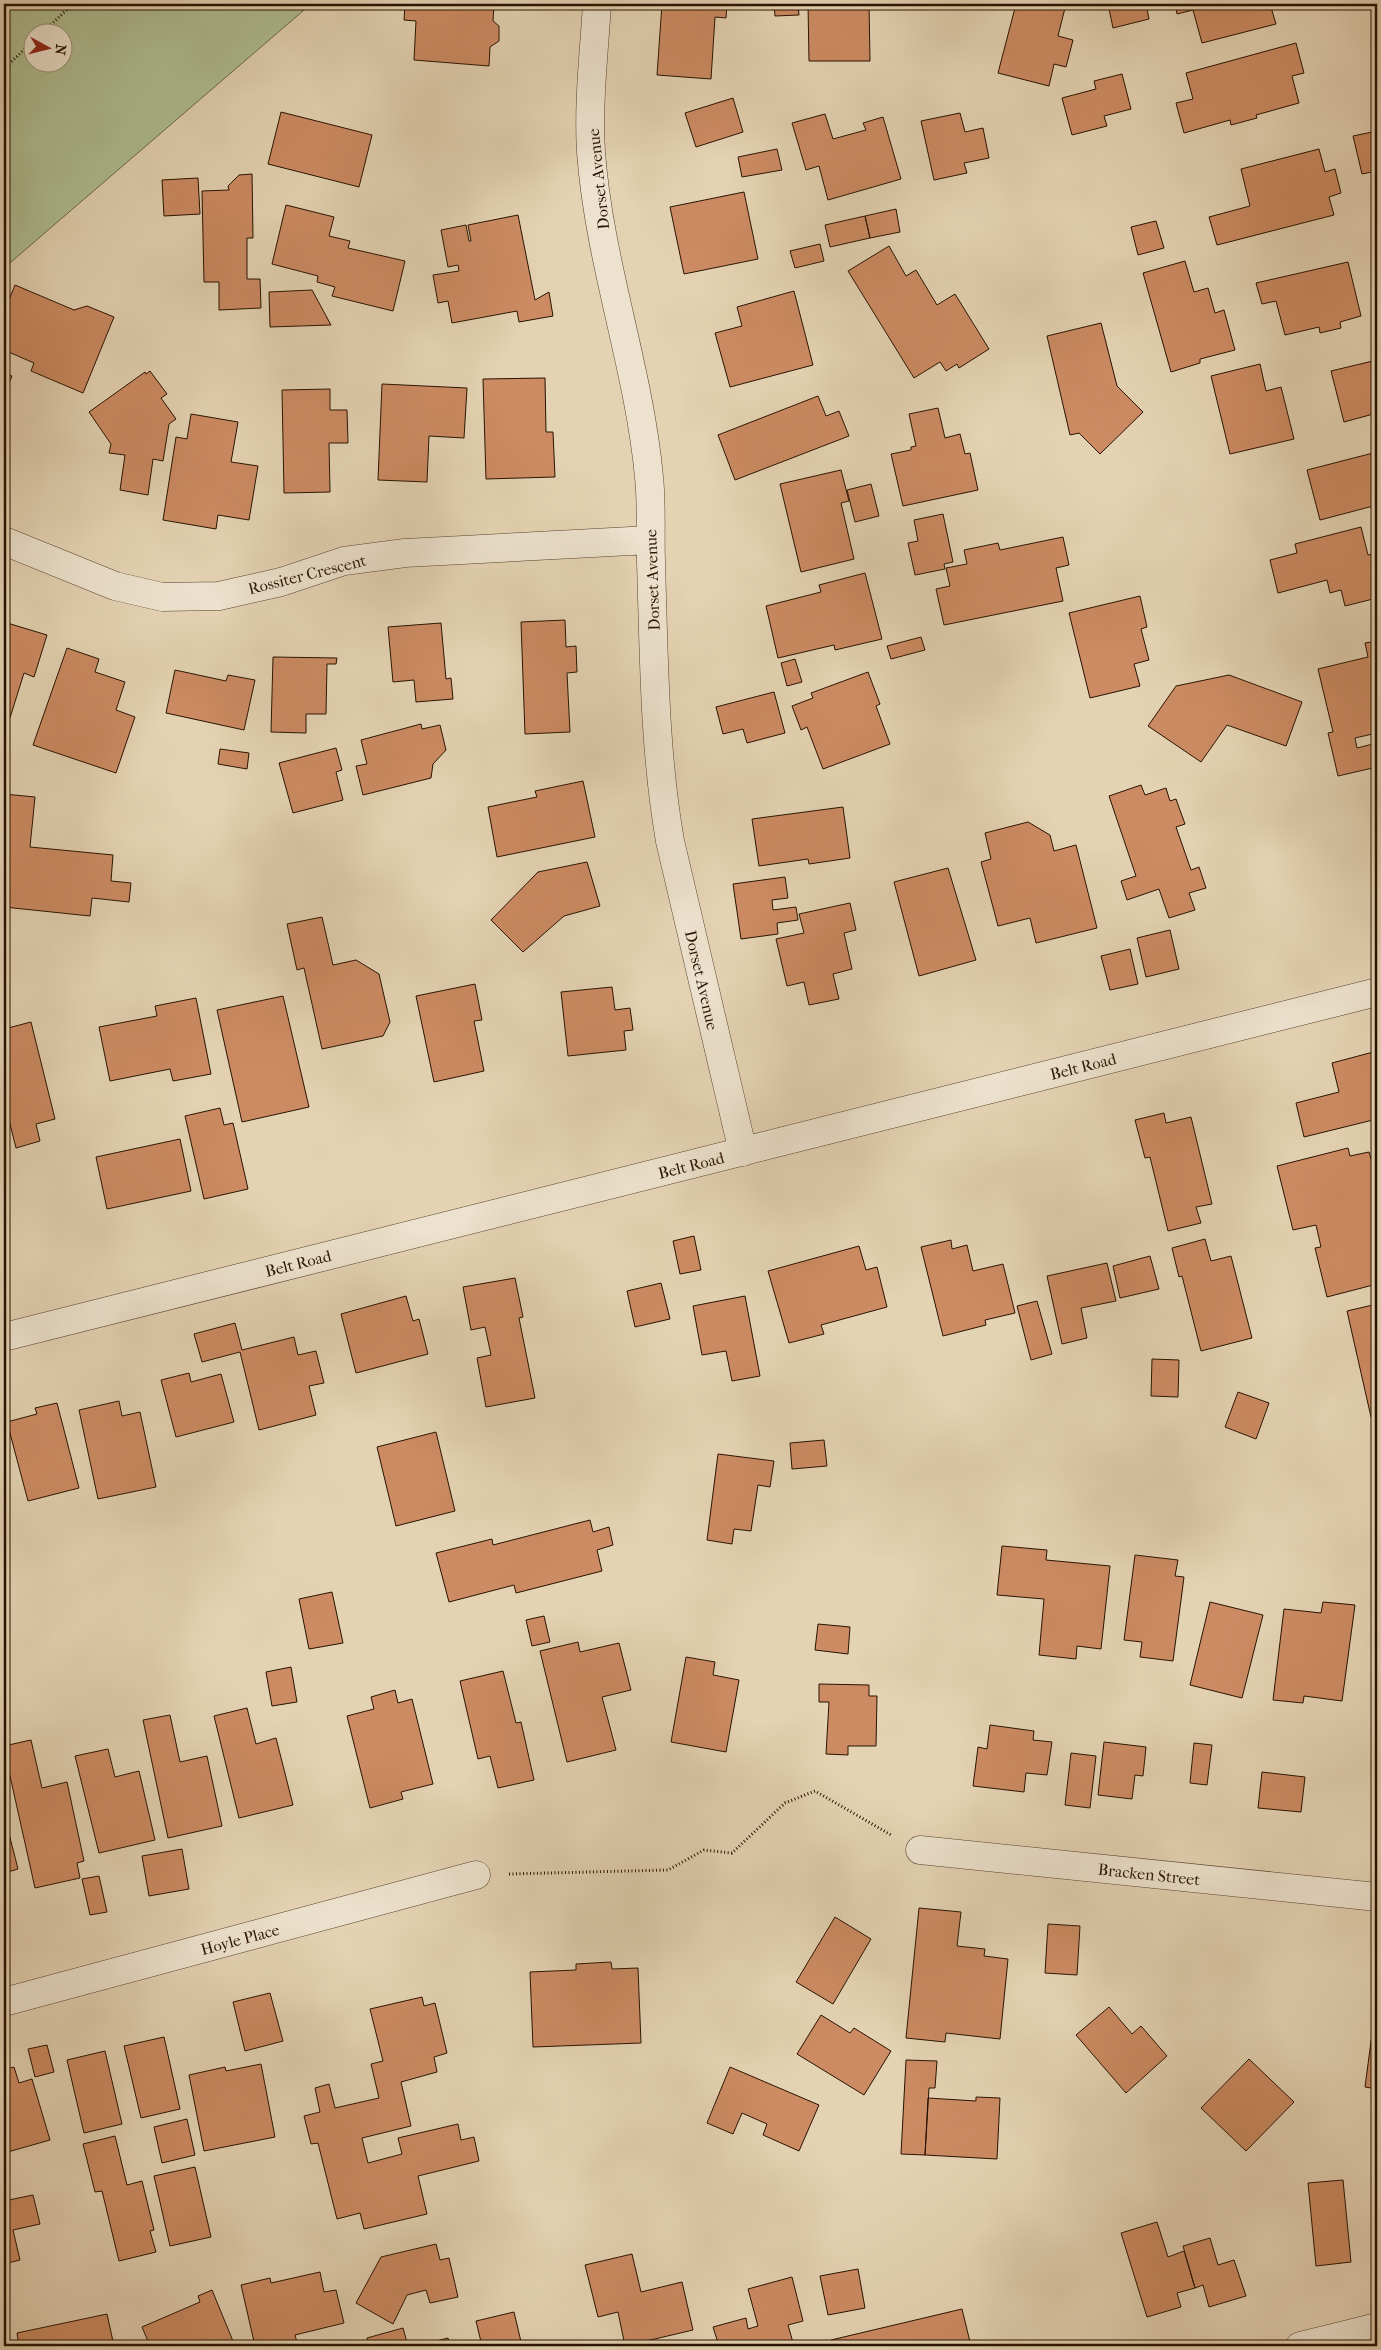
<svg xmlns="http://www.w3.org/2000/svg" width="1381" height="2350" font-family="'IM FELL French Canon',serif">
<style>
.green{fill:#aebe91;stroke:#6b6849;fill-rule:evenodd}
.building{fill:#cc8b63;stroke:#281201}
.lines{fill:none;stroke-linecap:round;stroke-linejoin:round}
.minor-casing{stroke:#57422e;stroke-width:29}
.path{stroke:#281201;stroke-width:3;stroke-dasharray:1 2.5;stroke-linecap:butt}
.minor{stroke:#ede2ce;stroke-width:28}
.labels{text-anchor:middle;stroke-width:4;stroke-linejoin:round;paint-order:stroke}
.street-label{font-size:16px;fill:#281201;stroke:#ede2ce}
</style>
<rect width="100%" height="100%" fill="#e4d3b3"/>
<filter id="stains"><feTurbulence type="fractalNoise" baseFrequency=".004" numOctaves="4"/><feColorMatrix values="0 0 0 0 .2 0 0 0 0 .09 0 0 0 0 .02 0 0 0 .5 -.17"/></filter>
<radialGradient id="worn" r=".72"><stop offset=".6" stop-color="#630" stop-opacity="0"/><stop offset="1" stop-color="#630" stop-opacity=".3"/></radialGradient>
<path class="green" d="M 4,4 L 311,4 L 4,268 ZM 32,32 L 62,32 L 62,62 L 32,62 Z"/>
<path class="building" d="M 405,4 L 494,4 L 493,21 L 499,26 L 499,41 L 490,47 L 489,66 L 414,60 L 416,21 L 404,20 Z
M 662,4 L 727,4 L 726,18 L 715,17 L 711,79 L 657,75 Z
M 774,4 L 798,4 L 799,15 L 775,16 Z
M 808,4 L 869,4 L 870,61 L 809,61 Z
M 1016,4 L 1066,4 L 1058,36 L 1073,40 L 1066,67 L 1054,64 L 1049,86 L 998,73 Z
M 1108,4 L 1146,4 L 1149,19 L 1113,28 Z
M 1175,4 L 1270,4 L 1276,24 L 1202,43 L 1193,10 L 1177,14 Z
M 1296,43 L 1304,73 L 1292,76 L 1299,103 L 1256,115 L 1257,118 L 1231,125 L 1230,120 L 1184,133 L 1176,103 L 1193,99 L 1186,73 Z
M 1122,74 L 1131,109 L 1104,116 L 1107,126 L 1072,135 L 1062,98 L 1096,89 L 1094,81 Z
M 733,98 L 743,132 L 696,147 L 685,113 Z
M 281,112 L 372,135 L 359,187 L 268,164 Z
M 960,113 L 965,132 L 983,128 L 989,158 L 964,163 L 967,173 L 934,180 L 921,121 Z
M 825,114 L 833,139 L 866,130 L 863,123 L 883,117 L 901,179 L 828,200 L 819,166 L 806,170 L 792,123 Z
M 1377,131 L 1377,171 L 1362,174 L 1353,136 Z
M 777,149 L 782,170 L 742,177 L 738,157 Z
M 1319,149 L 1325,172 L 1335,169 L 1341,193 L 1329,197 L 1334,215 L 1217,245 L 1209,217 L 1250,206 L 1241,169 Z
M 252,174 L 253,238 L 247,238 L 247,279 L 260,279 L 261,308 L 219,310 L 219,282 L 204,282 L 202,191 L 229,190 L 228,186 L 239,175 Z
M 198,178 L 200,214 L 164,216 L 162,180 Z
M 744,192 L 758,259 L 684,274 L 670,207 Z
M 286,205 L 334,217 L 329,236 L 350,241 L 348,248 L 405,261 L 393,311 L 332,296 L 335,287 L 317,282 L 318,276 L 272,264 Z
M 896,209 L 900,232 L 870,238 L 865,216 Z
M 518,215 L 535,300 L 549,292 L 553,316 L 519,322 L 517,311 L 452,323 L 448,301 L 438,303 L 433,275 L 459,271 L 458,265 L 448,267 L 441,230 L 466,225 L 469,241 L 471,241 L 468,225 Z
M 865,216 L 870,238 L 830,247 L 825,225 Z
M 1156,221 L 1164,248 L 1138,255 L 1131,227 Z
M 820,244 L 824,261 L 795,268 L 790,251 Z
M 889,246 L 906,276 L 916,270 L 937,305 L 955,294 L 989,349 L 959,368 L 957,364 L 946,371 L 940,362 L 914,378 L 848,271 Z
M 1185,261 L 1194,292 L 1208,288 L 1215,313 L 1224,310 L 1235,350 L 1200,359 L 1200,363 L 1171,372 L 1143,273 Z
M 1348,262 L 1361,316 L 1340,322 L 1341,328 L 1320,333 L 1319,327 L 1285,335 L 1276,301 L 1262,304 L 1256,283 Z
M 15,285 L 74,310 L 87,306 L 114,317 L 83,393 L 31,371 L 34,363 L 4,350 L 4,312 Z
M 312,290 L 331,325 L 270,327 L 269,292 Z
M 794,291 L 813,365 L 730,387 L 715,333 L 742,326 L 737,307 Z
M 1101,323 L 1117,386 L 1143,412 L 1100,454 L 1079,433 L 1070,435 L 1047,336 Z
M 1377,360 L 1377,413 L 1344,422 L 1331,371 Z
M 1260,364 L 1266,391 L 1281,387 L 1294,439 L 1230,454 L 1211,376 Z
M 150,371 L 167,394 L 161,398 L 176,419 L 169,424 L 163,461 L 153,459 L 148,495 L 120,490 L 125,455 L 109,453 L 111,444 L 89,412 L 145,372 L 146,374 Z
M 4,373 L 12,376 L 4,395 Z
M 545,378 L 546,432 L 553,432 L 555,477 L 486,479 L 483,379 Z
M 382,384 L 467,388 L 464,438 L 429,436 L 427,482 L 378,480 Z
M 330,389 L 330,410 L 347,410 L 348,443 L 329,443 L 330,492 L 284,493 L 282,390 Z
M 818,396 L 826,416 L 839,411 L 849,436 L 735,480 L 718,435 Z
M 938,408 L 945,438 L 960,434 L 965,454 L 970,453 L 978,490 L 903,506 L 891,454 L 911,450 L 911,447 L 916,446 L 909,414 Z
M 191,414 L 238,422 L 231,462 L 258,466 L 249,520 L 218,515 L 216,529 L 163,520 L 176,437 L 187,439 Z
M 1377,452 L 1377,505 L 1320,520 L 1307,470 Z
M 841,470 L 849,501 L 841,503 L 854,559 L 801,572 L 780,484 Z
M 871,484 L 879,516 L 855,522 L 847,490 Z
M 943,514 L 953,562 L 944,564 L 945,569 L 915,575 L 908,543 L 918,541 L 914,520 Z
M 1361,527 L 1368,555 L 1372,554 L 1377,573 L 1377,598 L 1345,606 L 1341,590 L 1330,593 L 1327,580 L 1278,593 L 1270,560 L 1297,553 L 1295,544 Z
M 1063,537 L 1069,565 L 1056,568 L 1063,601 L 944,625 L 936,589 L 950,586 L 946,568 L 967,564 L 964,550 L 998,543 L 1000,550 Z
M 1377,552 L 1377,573 L 1372,554 Z
M 865,573 L 882,639 L 835,650 L 834,645 L 778,658 L 766,606 L 821,592 L 819,585 Z
M 1140,596 L 1147,627 L 1141,629 L 1149,660 L 1134,664 L 1140,686 L 1090,698 L 1069,613 Z
M 565,620 L 566,647 L 576,646 L 577,672 L 567,673 L 570,732 L 525,734 L 521,622 Z
M 4,622 L 47,635 L 34,677 L 24,673 L 9,721 L 4,720 Z
M 441,623 L 446,679 L 451,678 L 453,699 L 416,702 L 414,680 L 393,682 L 388,627 Z
M 921,637 L 925,650 L 891,659 L 887,646 Z
M 1377,641 L 1377,733 L 1355,738 L 1357,748 L 1377,743 L 1377,767 L 1338,776 L 1328,733 L 1333,732 L 1318,669 L 1368,657 L 1365,643 Z
M 67,648 L 99,659 L 95,672 L 125,682 L 116,710 L 135,717 L 116,773 L 33,745 Z
M 273,657 L 337,658 L 336,664 L 327,664 L 326,714 L 306,714 L 306,733 L 271,732 Z
M 795,659 L 802,682 L 787,686 L 781,663 Z
M 175,670 L 226,681 L 228,675 L 255,680 L 244,730 L 166,713 Z
M 868,672 L 880,704 L 876,706 L 890,744 L 823,769 L 807,727 L 801,730 L 792,706 L 813,698 L 811,693 Z
M 1229,675 L 1302,702 L 1286,746 L 1227,725 L 1201,762 L 1148,726 L 1176,686 Z
M 774,692 L 785,733 L 747,743 L 743,729 L 723,734 L 716,707 Z
M 421,724 L 422,729 L 440,725 L 446,750 L 433,764 L 431,778 L 363,795 L 356,766 L 367,764 L 361,740 Z
M 336,748 L 342,770 L 336,772 L 343,800 L 293,813 L 279,763 Z
M 220,749 L 249,753 L 247,769 L 218,764 Z
M 583,781 L 595,837 L 497,857 L 488,807 L 537,797 L 535,791 Z
M 1141,785 L 1145,795 L 1166,788 L 1170,801 L 1176,799 L 1185,824 L 1176,827 L 1191,870 L 1199,867 L 1206,888 L 1189,893 L 1195,910 L 1169,918 L 1159,889 L 1127,900 L 1121,881 L 1136,876 L 1109,796 Z
M 4,794 L 35,797 L 30,847 L 113,855 L 111,881 L 131,883 L 129,902 L 92,898 L 90,916 L 4,907 Z
M 843,807 L 850,858 L 809,864 L 808,859 L 759,866 L 752,819 Z
M 1028,822 L 1050,835 L 1054,851 L 1076,845 L 1097,928 L 1036,943 L 1030,918 L 998,926 L 981,862 L 991,859 L 985,833 Z
M 587,862 L 600,906 L 564,916 L 523,952 L 491,920 L 538,872 Z
M 948,868 L 976,960 L 919,976 L 894,882 Z
M 785,877 L 788,898 L 772,900 L 773,910 L 796,907 L 798,920 L 777,923 L 778,934 L 741,939 L 733,884 Z
M 850,903 L 856,930 L 844,933 L 852,969 L 833,974 L 839,999 L 809,1005 L 804,982 L 787,986 L 776,939 L 804,933 L 799,914 Z
M 322,917 L 333,965 L 356,960 L 379,974 L 390,1022 L 383,1036 L 322,1049 L 304,968 L 297,970 L 287,924 Z
M 1170,930 L 1179,969 L 1146,977 L 1137,938 Z
M 1130,949 L 1138,984 L 1110,990 L 1101,956 Z
M 475,984 L 482,1020 L 474,1021 L 484,1071 L 434,1082 L 416,996 Z
M 612,987 L 615,1010 L 630,1008 L 633,1030 L 624,1031 L 626,1050 L 568,1056 L 561,992 Z
M 283,996 L 309,1107 L 242,1122 L 217,1010 Z
M 196,998 L 211,1074 L 173,1081 L 170,1069 L 110,1081 L 99,1027 L 157,1016 L 155,1006 Z
M 31,1022 L 55,1119 L 36,1124 L 40,1141 L 16,1148 L 4,1100 L 4,1029 Z
M 1377,1051 L 1377,1119 L 1304,1137 L 1296,1103 L 1339,1092 L 1332,1063 Z
M 220,1108 L 224,1125 L 233,1123 L 248,1189 L 204,1199 L 185,1116 Z
M 1164,1113 L 1166,1123 L 1191,1117 L 1212,1204 L 1196,1207 L 1201,1223 L 1168,1231 L 1150,1157 L 1145,1158 L 1135,1120 Z
M 180,1139 L 191,1191 L 107,1209 L 96,1157 Z
M 1348,1148 L 1350,1156 L 1369,1152 L 1373,1165 L 1377,1164 L 1377,1284 L 1327,1297 L 1315,1248 L 1321,1247 L 1316,1225 L 1293,1230 L 1277,1166 Z
M 694,1236 L 701,1270 L 680,1274 L 673,1241 Z
M 1205,1239 L 1211,1261 L 1231,1256 L 1252,1338 L 1201,1351 L 1182,1276 L 1179,1277 L 1172,1248 Z
M 951,1240 L 952,1249 L 967,1245 L 973,1271 L 1003,1264 L 1015,1313 L 985,1320 L 986,1325 L 943,1336 L 921,1247 Z
M 859,1246 L 866,1270 L 877,1267 L 887,1307 L 821,1325 L 824,1334 L 789,1343 L 768,1271 Z
M 1150,1256 L 1159,1289 L 1120,1298 L 1113,1266 Z
M 1107,1263 L 1116,1301 L 1081,1308 L 1087,1338 L 1062,1344 L 1047,1276 Z
M 515,1278 L 523,1317 L 519,1318 L 535,1398 L 486,1407 L 477,1358 L 491,1355 L 485,1327 L 471,1330 L 463,1287 Z
M 661,1283 L 670,1319 L 635,1327 L 627,1291 Z
M 406,1296 L 413,1321 L 419,1319 L 428,1354 L 356,1373 L 341,1314 Z
M 745,1296 L 760,1376 L 732,1381 L 726,1351 L 702,1355 L 693,1306 Z
M 1037,1301 L 1052,1354 L 1031,1360 L 1017,1306 Z
M 1377,1304 L 1377,1415 L 1371,1417 L 1347,1311 Z
M 235,1323 L 242,1350 L 294,1337 L 298,1355 L 316,1351 L 324,1383 L 309,1386 L 316,1415 L 259,1430 L 240,1352 L 202,1362 L 194,1334 Z
M 1152,1359 L 1179,1360 L 1178,1397 L 1151,1396 Z
M 189,1373 L 191,1382 L 221,1374 L 234,1422 L 176,1437 L 161,1380 Z
M 1238,1392 L 1269,1403 L 1256,1439 L 1225,1427 Z
M 119,1401 L 122,1416 L 140,1412 L 156,1487 L 98,1499 L 79,1410 Z
M 57,1403 L 79,1488 L 28,1501 L 7,1422 L 37,1414 L 35,1408 Z
M 436,1432 L 455,1511 L 396,1526 L 377,1447 Z
M 824,1440 L 827,1466 L 792,1469 L 790,1443 Z
M 718,1454 L 774,1461 L 770,1487 L 758,1485 L 751,1531 L 734,1529 L 732,1544 L 707,1540 Z
M 590,1520 L 593,1532 L 609,1527 L 613,1545 L 597,1550 L 602,1571 L 516,1593 L 514,1585 L 449,1602 L 436,1553 L 492,1539 L 493,1545 Z
M 1002,1546 L 1047,1550 L 1046,1560 L 1110,1566 L 1101,1649 L 1077,1646 L 1076,1659 L 1039,1655 L 1044,1599 L 997,1595 Z
M 1135,1555 L 1178,1560 L 1175,1576 L 1184,1577 L 1173,1661 L 1140,1657 L 1142,1642 L 1124,1640 Z
M 332,1592 L 343,1643 L 309,1649 L 299,1599 Z
M 1210,1602 L 1263,1615 L 1242,1698 L 1190,1685 Z
M 1323,1602 L 1355,1605 L 1342,1701 L 1304,1696 L 1303,1703 L 1273,1700 L 1284,1609 L 1321,1613 Z
M 544,1616 L 550,1642 L 532,1646 L 526,1620 Z
M 818,1624 L 850,1627 L 848,1654 L 815,1650 Z
M 578,1642 L 580,1652 L 619,1643 L 631,1690 L 602,1697 L 616,1750 L 567,1762 L 540,1651 Z
M 686,1657 L 715,1662 L 713,1675 L 739,1680 L 726,1752 L 671,1742 Z
M 291,1667 L 297,1702 L 272,1706 L 266,1672 Z
M 503,1671 L 516,1723 L 521,1722 L 534,1780 L 498,1788 L 490,1756 L 478,1759 L 460,1681 Z
M 819,1684 L 869,1685 L 869,1696 L 877,1696 L 876,1746 L 848,1746 L 848,1755 L 826,1754 L 829,1702 L 819,1702 Z
M 395,1690 L 398,1703 L 412,1699 L 433,1784 L 401,1792 L 403,1799 L 370,1808 L 347,1716 L 374,1709 L 371,1697 Z
M 247,1708 L 256,1744 L 276,1738 L 293,1805 L 239,1818 L 214,1716 Z
M 170,1715 L 180,1762 L 207,1756 L 222,1826 L 168,1838 L 143,1720 Z
M 990,1725 L 1034,1731 L 1033,1740 L 1052,1742 L 1047,1775 L 1026,1773 L 1024,1792 L 973,1786 L 978,1747 L 987,1749 Z
M 31,1740 L 42,1788 L 67,1782 L 84,1861 L 77,1863 L 80,1878 L 35,1888 L 4,1749 L 4,1746 Z
M 1104,1742 L 1146,1747 L 1143,1776 L 1135,1775 L 1132,1799 L 1098,1795 Z
M 1194,1743 L 1212,1745 L 1207,1785 L 1190,1783 Z
M 108,1749 L 115,1777 L 139,1771 L 155,1840 L 99,1853 L 75,1756 Z
M 1071,1753 L 1096,1756 L 1090,1808 L 1065,1805 Z
M 1262,1772 L 1305,1777 L 1301,1812 L 1258,1808 Z
M 4,1814 L 18,1869 L 4,1873 Z
M 182,1849 L 189,1889 L 149,1896 L 142,1856 Z
M 99,1876 L 107,1912 L 90,1915 L 82,1879 Z
M 919,1908 L 961,1912 L 957,1946 L 985,1949 L 984,1956 L 1008,1959 L 1000,2039 L 946,2033 L 945,2042 L 906,2038 Z
M 835,1917 L 871,1939 L 833,2004 L 796,1982 Z
M 1048,1924 L 1080,1926 L 1077,1975 L 1045,1973 Z
M 611,1962 L 612,1969 L 638,1968 L 641,2043 L 533,2047 L 530,1972 L 576,1970 L 576,1964 Z
M 270,1993 L 283,2041 L 245,2051 L 233,2002 Z
M 1377,1996 L 1377,2089 L 1365,2087 Z
M 422,1997 L 424,2006 L 435,2003 L 447,2053 L 434,2057 L 437,2072 L 401,2082 L 411,2126 L 362,2138 L 368,2163 L 402,2154 L 398,2138 L 458,2124 L 461,2140 L 474,2137 L 479,2161 L 418,2176 L 427,2214 L 364,2229 L 360,2213 L 337,2219 L 318,2143 L 311,2144 L 304,2116 L 320,2112 L 315,2088 L 329,2084 L 335,2108 L 379,2098 L 371,2064 L 383,2061 L 370,2009 Z
M 1109,2007 L 1132,2034 L 1141,2026 L 1167,2056 L 1126,2093 L 1076,2035 Z
M 821,2015 L 850,2033 L 854,2028 L 891,2051 L 864,2095 L 797,2054 Z
M 164,2037 L 180,2109 L 141,2118 L 124,2046 Z
M 47,2045 L 54,2072 L 35,2077 L 28,2049 Z
M 105,2051 L 122,2124 L 84,2133 L 67,2060 Z
M 1249,2059 L 1294,2102 L 1246,2151 L 1201,2108 Z
M 906,2060 L 937,2061 L 935,2088 L 929,2088 L 925,2155 L 901,2154 Z
M 261,2064 L 275,2137 L 204,2151 L 189,2075 L 225,2067 L 226,2071 Z
M 14,2067 L 19,2083 L 32,2079 L 50,2140 L 4,2153 L 4,2070 Z
M 730,2067 L 819,2105 L 799,2151 L 763,2135 L 767,2124 L 742,2113 L 733,2134 L 707,2123 Z
M 976,2097 L 1000,2098 L 997,2159 L 925,2155 L 928,2098 L 976,2101 Z
M 187,2119 L 195,2155 L 162,2163 L 154,2127 Z
M 115,2136 L 127,2185 L 142,2181 L 154,2230 L 150,2231 L 156,2252 L 119,2261 L 102,2191 L 95,2192 L 83,2144 Z
M 195,2167 L 211,2237 L 170,2246 L 154,2176 Z
M 1343,2180 L 1351,2262 L 1316,2266 L 1308,2183 Z
M 33,2195 L 40,2224 L 13,2230 L 20,2260 L 4,2264 L 4,2201 Z
M 1157,2222 L 1168,2257 L 1184,2251 L 1195,2288 L 1177,2293 L 1181,2307 L 1147,2317 L 1121,2233 Z
M 1210,2238 L 1218,2265 L 1234,2260 L 1246,2296 L 1209,2307 L 1203,2285 L 1195,2288 L 1183,2246 Z
M 436,2244 L 440,2260 L 449,2258 L 458,2297 L 430,2303 L 426,2290 L 407,2295 L 393,2324 L 356,2303 L 381,2257 Z
M 632,2254 L 641,2292 L 682,2282 L 693,2330 L 625,2346 L 618,2312 L 598,2317 L 585,2265 Z
M 858,2269 L 865,2308 L 828,2315 L 820,2276 Z
M 320,2272 L 324,2292 L 336,2290 L 344,2323 L 295,2335 L 298,2346 L 255,2346 L 241,2285 L 270,2278 L 271,2283 Z
M 792,2277 L 803,2321 L 788,2325 L 794,2346 L 719,2346 L 713,2327 L 746,2318 L 748,2329 L 758,2326 L 748,2289 Z
M 212,2290 L 235,2346 L 150,2346 L 142,2327 L 200,2302 L 198,2296 Z
M 962,2309 L 971,2346 L 833,2346 L 831,2340 Z
M 514,2312 L 522,2346 L 482,2346 L 476,2321 Z
M 107,2314 L 114,2346 L 19,2346 L 17,2333 Z
M 403,2328 L 408,2346 L 369,2346 L 367,2338 Z
M 448,2338 L 450,2346 L 416,2346 Z
M 568,2341 L 569,2346 L 547,2346 Z"/>
<g class="lines">
<g class="minor-casing">
<path id="minor" d="M 597,4 C 594,53 588,103 591,152 C 599,262 639,368 649,477 C 652,505 650,534 651,562 C 654,656 654,749 670,841 L 743,1152
M 4,541 L 115,586 L 162,597 L 219,596 L 281,582 L 344,561 L 405,553 L 650,540
M 4,1337 L 1377,992
M 920,1850 L 1377,1897
M 4,2002 L 476,1875
M 1300,2346 L 1377,2327"/>
</g>
<path class="path" d="M 43,32 L 73,4
M 4,69 L 32,42
M 509,1874 L 668,1870 L 704,1850 L 732,1853 L 785,1803 L 815,1791 L 891,1835"/>
<use href="#minor" class="minor"/>
</g>
<g class="labels">
<g class="street-label">
<text transform="translate(598 179) rotate(-96)" y="6">Dorset Avenue</text>
<text transform="translate(307 574) rotate(-14)" y="6">Rossiter Crescent</text>
<text transform="translate(652 580) rotate(-92)" y="6">Dorset Avenue</text>
<text transform="translate(702 980) rotate(77)" y="6">Dorset Avenue</text>
<text transform="translate(1083 1066) rotate(-14)" y="6">Belt Road</text>
<text transform="translate(691 1165) rotate(-14)" y="6">Belt Road</text>
<text transform="translate(298 1263) rotate(-14)" y="6">Belt Road</text>
<text transform="translate(1149 1874) rotate(6)" y="6">Bracken Street</text>
<text transform="translate(240 1939) rotate(-15)" y="6">Hoyle Place</text>
</g>
</g>
<rect width="1381" height="2350" fill="none" stroke="#e4d3b3" stroke-width="20"/>
<rect x="5" y="5" width="1371" height="2340" fill="none" stroke="#281201" stroke-width="2.5"/>
<rect x="10" y="10" width="1361" height="2330" fill="none" stroke="#281201"/>
<g transform="translate(48 48) rotate(97)"><circle r="24" fill="#ede2ce" stroke="#9e8f7c"/>
<path d="M0-4L9 19L0 12L-9 19Z" fill="#8f2418"/>
<text y="-8" font-size="14" font-weight="bold" text-anchor="middle" fill="#281201">N</text>
</g>
<rect width="100%" height="100%" filter="url(#stains)"/>
<rect width="100%" height="100%" fill="url(#worn)"/>
</svg>
